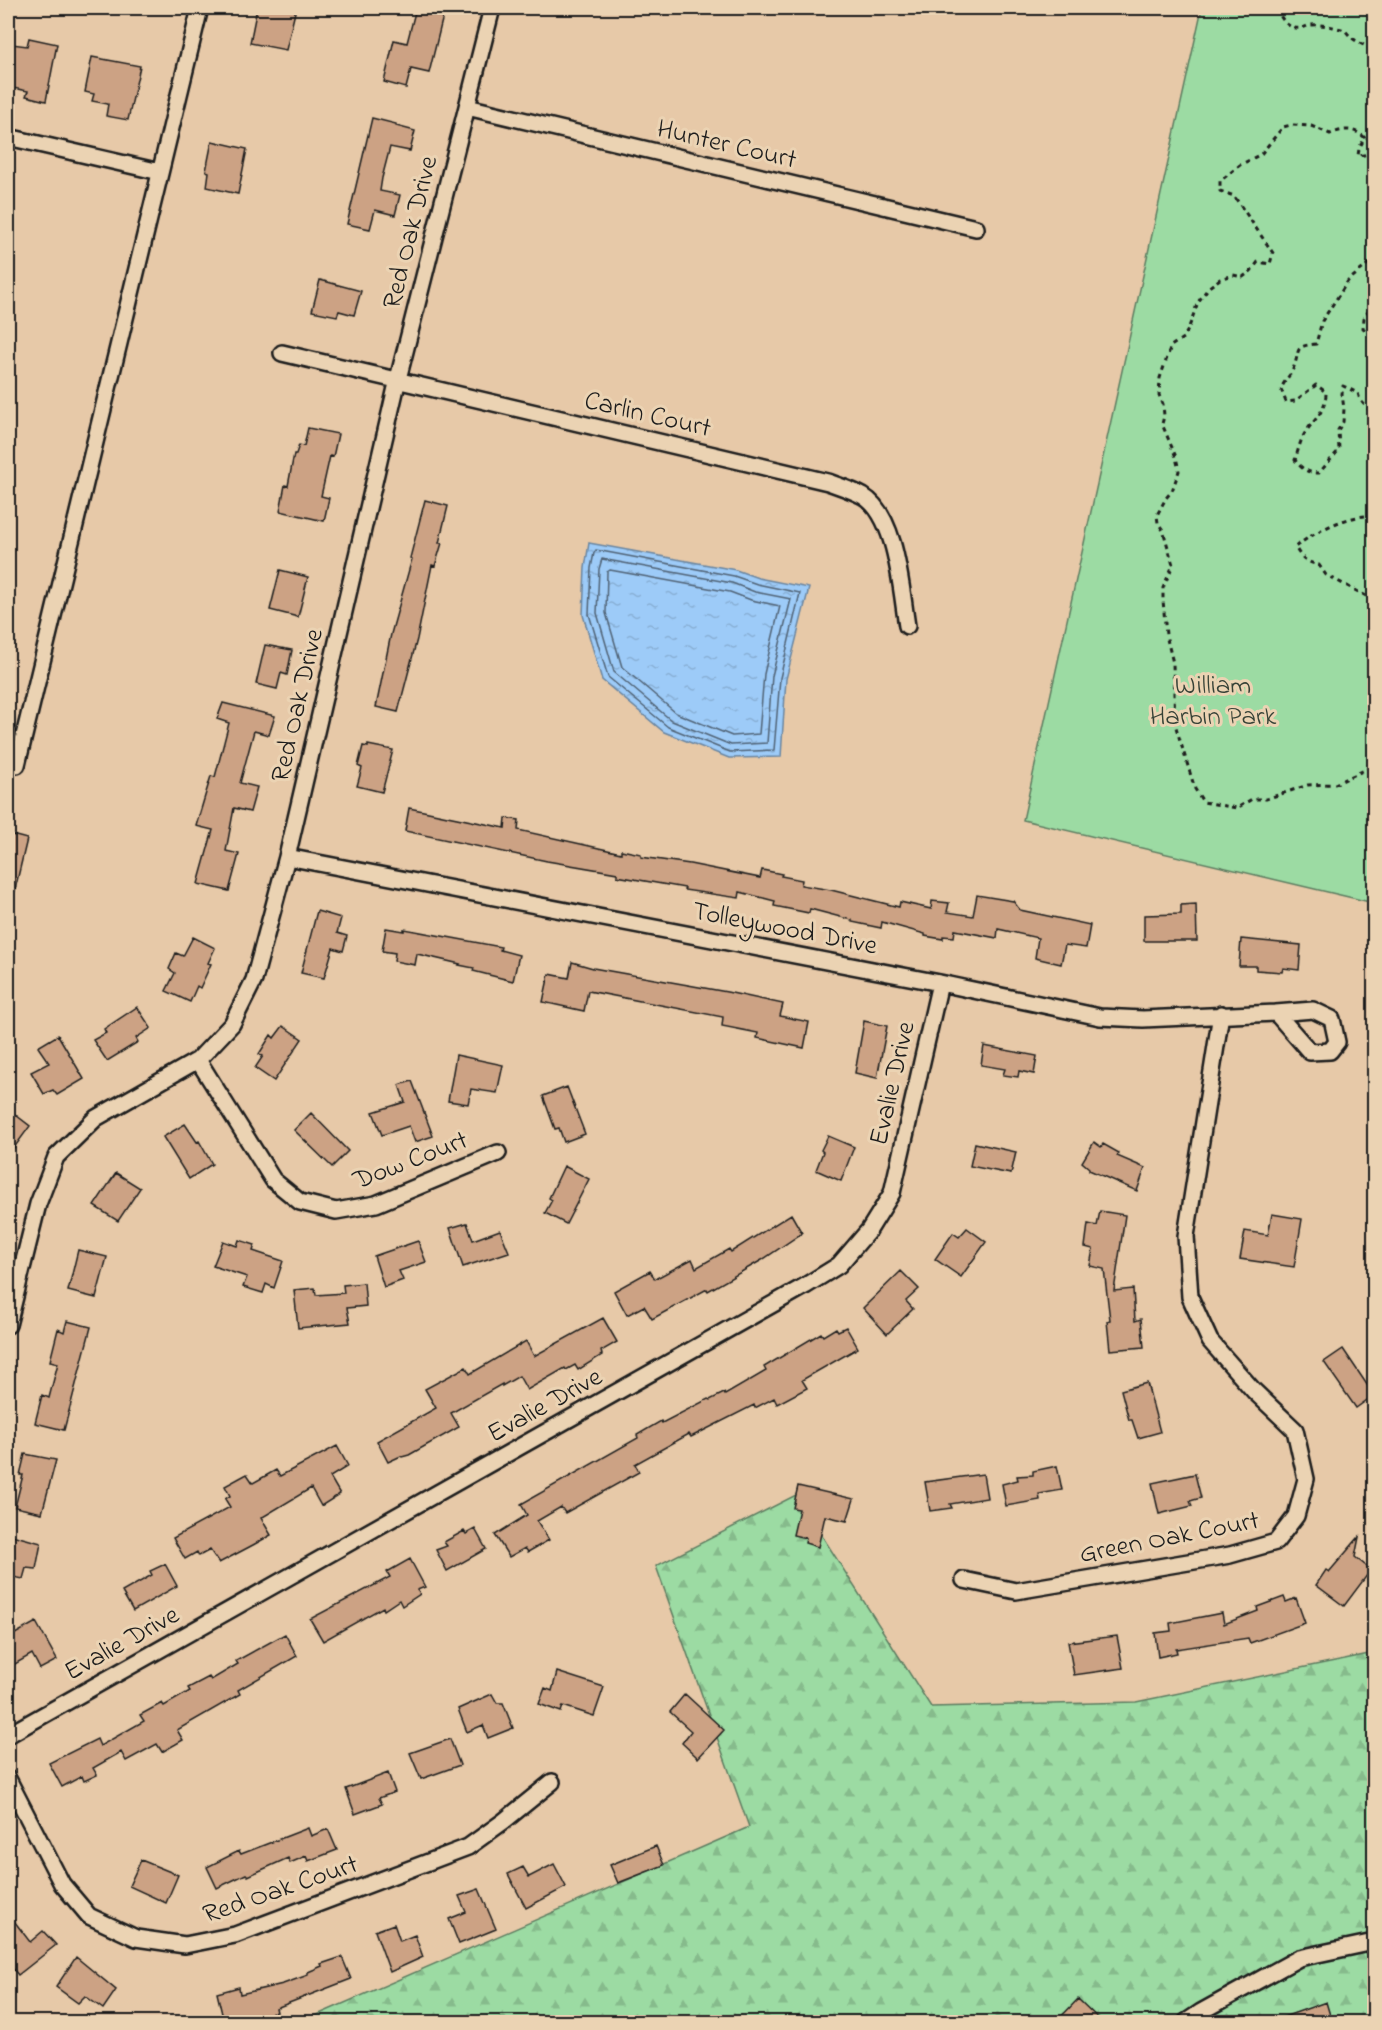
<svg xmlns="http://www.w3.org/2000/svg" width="1382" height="2030" font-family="'Indie Flower',sans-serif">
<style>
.forest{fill:url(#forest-firs);stroke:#5c7c60;stroke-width:1.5}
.park{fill:#9cdba3;stroke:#5c7c60;stroke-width:1.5}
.water{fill:url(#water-ripples);stroke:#6985a0;stroke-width:1.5}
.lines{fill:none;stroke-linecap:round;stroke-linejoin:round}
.shore{stroke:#506274;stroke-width:1.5}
.building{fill:#cca284;stroke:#1c1c1c;stroke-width:1.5}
.minor-casing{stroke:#1c1c1c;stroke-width:20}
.path{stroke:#1c1c1c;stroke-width:3;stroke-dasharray:4.5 4.5;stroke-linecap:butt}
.minor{stroke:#ebd3b3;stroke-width:15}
.labels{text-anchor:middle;stroke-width:6;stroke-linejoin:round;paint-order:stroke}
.street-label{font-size:27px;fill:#1c1c1c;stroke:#ebd3b3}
.park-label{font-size:27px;fill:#364237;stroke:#ebd3b3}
</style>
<defs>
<pattern id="forest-firs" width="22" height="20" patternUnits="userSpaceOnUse" patternTransform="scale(1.5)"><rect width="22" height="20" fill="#9cdba3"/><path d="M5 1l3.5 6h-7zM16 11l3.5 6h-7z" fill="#86bb8c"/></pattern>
<pattern id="water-ripples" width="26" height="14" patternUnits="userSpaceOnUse" patternTransform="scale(1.5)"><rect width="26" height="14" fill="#9dcbf8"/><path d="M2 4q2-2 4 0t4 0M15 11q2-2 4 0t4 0" fill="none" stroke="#87aed4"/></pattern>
</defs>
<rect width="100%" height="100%" fill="#e7c9a8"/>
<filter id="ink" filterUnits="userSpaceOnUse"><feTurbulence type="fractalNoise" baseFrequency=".0167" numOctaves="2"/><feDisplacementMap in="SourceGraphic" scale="12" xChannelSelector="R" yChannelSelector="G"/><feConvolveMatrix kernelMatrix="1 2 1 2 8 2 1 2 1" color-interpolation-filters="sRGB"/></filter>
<g filter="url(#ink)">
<path class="forest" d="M 796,1495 L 931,1707 L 1136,1702 L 1374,1653 L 1374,2017 L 1354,2022 L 301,2022 L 749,1827 L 656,1566 Z"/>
<path class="park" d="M 1202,8 L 1374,8 L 1374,903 L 1023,820 Z"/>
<path class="water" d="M 589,543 L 736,570 L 758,578 L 809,588 L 786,679 L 781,757 L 729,758 L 664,732 L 602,680 L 583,615 L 585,568 Z"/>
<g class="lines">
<path class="shore" d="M 596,550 L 734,576 L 757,584 L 800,593 L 780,678 L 774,750 L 730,752 L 668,727 L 608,677 L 589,614 L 591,568 L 594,553 Z
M 602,559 L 732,583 L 755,592 L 791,599 L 772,676 L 767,743 L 731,745 L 672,721 L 614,672 L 597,613 L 599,569 Z
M 610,570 L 730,592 L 751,600 L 780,606 L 764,674 L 759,734 L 732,736 L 676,713 L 622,667 L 606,613 L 607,572 Z"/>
</g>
<path class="building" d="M 257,8 L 296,8 L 286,50 L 250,43 Z
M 416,8 L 445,8 L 429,73 L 411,69 L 406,88 L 384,82 L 394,40 L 407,43 Z
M 29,38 L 57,44 L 46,101 L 26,96 L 28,91 L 8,87 L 8,65 L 12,44 L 27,46 Z
M 92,57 L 140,66 L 128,120 L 106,116 L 108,104 L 92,101 L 94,94 L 85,92 Z
M 372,118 L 396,124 L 396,126 L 415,131 L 410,151 L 390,147 L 382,178 L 380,191 L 400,195 L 395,215 L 375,210 L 370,229 L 347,224 Z
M 212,141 L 247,149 L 238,194 L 207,187 L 209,172 L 206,171 Z
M 320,280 L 361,291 L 354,315 L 339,311 L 337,316 L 312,311 Z
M 308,428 L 338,434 L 333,457 L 330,456 L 321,496 L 329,498 L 324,521 L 280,511 L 285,485 L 288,486 L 294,454 L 296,454 L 299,445 L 304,446 Z
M 425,500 L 448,506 L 439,543 L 442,543 L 435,566 L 432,565 L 417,639 L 398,712 L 376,707 L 391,634 L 412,559 L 410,558 Z
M 280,570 L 308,577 L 298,617 L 270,610 Z
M 265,645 L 292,650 L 287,675 L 281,673 L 277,689 L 256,684 Z
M 223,703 L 275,716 L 269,735 L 254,731 L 240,783 L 257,787 L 250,812 L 234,808 L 226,851 L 239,854 L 229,891 L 198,884 L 213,830 L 196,826 L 211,776 L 215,777 L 229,723 L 217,719 Z
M 368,745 L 393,750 L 382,792 L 357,786 L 362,768 L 358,766 L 363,746 L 368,747 Z
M 409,808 L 505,828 L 506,818 L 519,820 L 518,830 L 621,853 L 621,850 L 641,854 L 641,857 L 690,864 L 760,878 L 762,870 L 782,874 L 781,876 L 802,880 L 801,885 L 831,890 L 899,907 L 900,902 L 931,909 L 932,901 L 949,903 L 947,912 L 973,916 L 977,895 L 1013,901 L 1020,910 L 1090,925 L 1086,948 L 1065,945 L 1061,964 L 1035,958 L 1038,938 L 998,929 L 997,938 L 955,930 L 954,937 L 943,936 L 943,939 L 925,936 L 925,934 L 882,922 L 881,928 L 852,922 L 852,920 L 810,909 L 809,913 L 774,906 L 775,901 L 740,892 L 739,898 L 684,890 L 685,888 L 617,876 L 617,873 L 547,861 L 405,831 Z
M 8,834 L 27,839 L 13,898 L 8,897 Z
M 1196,904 L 1197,941 L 1144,941 L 1144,915 L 1181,914 L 1181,905 Z
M 317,911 L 341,918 L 337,933 L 347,936 L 343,951 L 333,948 L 324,978 L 301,973 Z
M 386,928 L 404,931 L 404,929 L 501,947 L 500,950 L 519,955 L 513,981 L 473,971 L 474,968 L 459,965 L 460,964 L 417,954 L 415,965 L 394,961 L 395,953 L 382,951 Z
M 193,937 L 215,948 L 208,963 L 211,964 L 200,988 L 197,986 L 190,1002 L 166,991 L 175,973 L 169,969 L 176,953 L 183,956 Z
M 1241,939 L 1301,945 L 1299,970 L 1283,968 L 1282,972 L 1256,970 L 1256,966 L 1239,966 Z
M 572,962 L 593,968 L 727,992 L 783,1004 L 780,1016 L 809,1022 L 804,1048 L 757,1038 L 758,1033 L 722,1026 L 723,1017 L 588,991 L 584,1011 L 543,1002 L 549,974 L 569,978 Z
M 137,1007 L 151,1028 L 136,1038 L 138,1042 L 107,1061 L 93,1040 L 106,1033 L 104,1029 Z
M 864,1021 L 887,1026 L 877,1078 L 855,1073 Z
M 283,1026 L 302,1039 L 274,1081 L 255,1068 L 263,1056 L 259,1054 L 271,1035 L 274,1038 Z
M 58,1035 L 84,1079 L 57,1095 L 53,1090 L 44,1094 L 31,1072 L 49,1063 L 38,1047 Z
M 984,1046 L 1037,1056 L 1034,1074 L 1019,1071 L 1018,1077 L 1003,1075 L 1005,1069 L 981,1065 Z
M 456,1055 L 503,1065 L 497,1093 L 471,1089 L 468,1104 L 448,1101 Z
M 412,1081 L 433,1136 L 415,1142 L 409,1126 L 382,1135 L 373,1112 L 405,1102 L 399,1085 Z
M 567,1087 L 585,1134 L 564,1142 L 559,1128 L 555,1129 L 543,1096 Z
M 8,1109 L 30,1126 L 8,1156 Z
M 311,1113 L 348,1151 L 332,1167 L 294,1130 Z
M 185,1124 L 197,1142 L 199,1141 L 212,1164 L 189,1179 L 163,1137 Z
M 828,1136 L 854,1147 L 841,1181 L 816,1170 L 823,1152 L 821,1150 Z
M 1094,1142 L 1101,1147 L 1103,1144 L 1119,1153 L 1117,1156 L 1145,1168 L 1137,1191 L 1089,1170 L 1089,1168 L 1082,1162 Z
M 975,1143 L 1016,1152 L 1011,1174 L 970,1166 Z
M 564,1166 L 589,1179 L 566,1224 L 545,1213 L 552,1200 L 549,1198 Z
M 116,1173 L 140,1188 L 118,1221 L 94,1206 Z
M 1100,1211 L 1125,1215 L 1114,1291 L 1133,1289 L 1135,1321 L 1141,1319 L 1144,1347 L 1110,1350 L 1107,1321 L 1110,1320 L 1104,1269 L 1090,1266 L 1093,1249 L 1085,1247 L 1088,1224 L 1097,1226 Z
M 791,1214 L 802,1233 L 762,1260 L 708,1291 L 707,1289 L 652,1319 L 644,1306 L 627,1315 L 614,1291 L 650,1271 L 655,1279 L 692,1259 L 696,1268 L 729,1249 L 731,1252 Z
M 1272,1214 L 1302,1219 L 1294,1267 L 1240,1259 L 1245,1231 L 1268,1235 Z
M 467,1223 L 473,1240 L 500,1230 L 509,1252 L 463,1267 L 450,1228 Z
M 967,1228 L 986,1242 L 961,1277 L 935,1259 L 953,1233 L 959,1237 Z
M 239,1240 L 255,1245 L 253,1251 L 283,1261 L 274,1288 L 266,1284 L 263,1293 L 243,1287 L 247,1277 L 213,1266 L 223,1241 L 237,1246 Z
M 418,1241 L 426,1262 L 399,1271 L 403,1280 L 384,1287 L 374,1256 Z
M 78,1250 L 107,1257 L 96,1298 L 68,1291 Z
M 901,1271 L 919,1289 L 906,1301 L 913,1309 L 887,1334 L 863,1308 Z
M 364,1283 L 366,1306 L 347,1308 L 350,1323 L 298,1328 L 294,1290 L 315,1288 L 316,1295 L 344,1293 L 343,1285 Z
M 603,1318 L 617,1342 L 601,1351 L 602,1355 L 578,1370 L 575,1365 L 566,1370 L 565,1368 L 527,1390 L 519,1376 L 502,1386 L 502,1384 L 451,1413 L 459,1427 L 409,1455 L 402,1457 L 401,1456 L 388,1462 L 377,1441 L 436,1408 L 425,1389 L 466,1367 L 470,1374 L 526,1341 L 534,1356 Z
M 67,1321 L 91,1327 L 64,1430 L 35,1423 L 42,1395 L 49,1398 L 58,1363 L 50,1361 L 58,1329 L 64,1332 Z
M 846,1327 L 858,1348 L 802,1380 L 807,1388 L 777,1404 L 774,1398 L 755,1408 L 754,1405 L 691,1437 L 689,1434 L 635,1464 L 639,1472 L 565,1513 L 561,1507 L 537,1521 L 549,1540 L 528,1552 L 525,1548 L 509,1557 L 495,1535 L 527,1515 L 521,1504 L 638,1438 L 637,1435 L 661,1421 L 662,1423 L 708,1399 L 710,1400 L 724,1393 L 725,1395 L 766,1371 L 764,1367 L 821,1333 L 823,1336 L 836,1328 L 838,1331 Z
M 1343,1349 L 1374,1395 L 1356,1408 L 1324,1362 Z
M 1147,1383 L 1160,1432 L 1138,1438 L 1132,1420 L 1129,1420 L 1121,1390 Z
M 337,1446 L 348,1466 L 330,1477 L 340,1494 L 321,1506 L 311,1488 L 261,1518 L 271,1535 L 253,1545 L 219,1563 L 210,1550 L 199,1556 L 197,1552 L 185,1559 L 173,1538 L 230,1507 L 225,1499 L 230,1496 L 225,1486 L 247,1474 L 253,1483 L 276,1470 L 280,1476 Z
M 25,1454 L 56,1460 L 42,1513 L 15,1507 L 23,1475 L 20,1475 Z
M 1057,1466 L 1062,1490 L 1039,1494 L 1040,1500 L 1006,1506 L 1002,1484 L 1018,1480 L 1017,1476 L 1033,1475 L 1033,1471 Z
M 983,1474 L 987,1498 L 950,1504 L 952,1508 L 930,1511 L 925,1482 Z
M 1195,1474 L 1201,1498 L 1190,1501 L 1192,1506 L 1159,1514 L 1152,1483 Z
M 798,1486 L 854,1499 L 847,1521 L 825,1516 L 818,1547 L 805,1543 L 806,1538 L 793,1535 L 799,1509 L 793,1508 Z
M 475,1529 L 486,1549 L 447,1571 L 436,1550 L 447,1546 L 444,1542 L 464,1531 L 466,1534 Z
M 8,1534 L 41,1543 L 36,1569 L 26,1568 L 23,1579 L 8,1576 Z
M 1359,1537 L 1355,1557 L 1371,1570 L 1344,1606 L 1316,1585 L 1326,1570 L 1329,1572 Z
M 410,1559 L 425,1587 L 417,1590 L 420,1594 L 402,1606 L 399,1600 L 384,1610 L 383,1607 L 323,1641 L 310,1619 L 390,1577 L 387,1572 Z
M 165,1564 L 177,1586 L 133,1611 L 122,1592 L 152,1575 L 150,1571 Z
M 1284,1597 L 1286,1602 L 1296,1598 L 1305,1623 L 1250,1643 L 1248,1638 L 1176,1649 L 1177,1653 L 1158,1657 L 1155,1633 L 1171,1631 L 1170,1623 L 1222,1613 L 1224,1624 L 1258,1611 L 1257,1607 Z
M 36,1622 L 57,1660 L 40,1669 L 32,1654 L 8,1668 L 8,1638 Z
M 285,1634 L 297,1656 L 238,1690 L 240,1694 L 177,1730 L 183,1740 L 162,1752 L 157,1744 L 126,1761 L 121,1752 L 93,1768 L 97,1775 L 84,1781 L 82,1776 L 62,1787 L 49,1763 L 97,1739 L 100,1746 L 144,1721 L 140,1715 L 162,1703 L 164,1706 L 190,1691 L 188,1688 L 209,1677 L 211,1680 L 238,1664 L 236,1661 Z
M 1117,1636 L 1123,1668 L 1074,1675 L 1068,1642 Z
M 557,1672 L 604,1687 L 594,1716 L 563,1706 L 561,1712 L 539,1704 L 545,1688 L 552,1691 Z
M 492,1694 L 497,1703 L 503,1703 L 513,1728 L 488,1738 L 483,1725 L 467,1732 L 458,1709 Z
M 685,1694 L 724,1730 L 698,1758 L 682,1743 L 691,1731 L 670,1712 Z
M 450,1739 L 460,1765 L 421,1779 L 410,1753 Z
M 388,1773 L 395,1792 L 379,1798 L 382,1804 L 355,1814 L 346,1789 Z
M 308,1828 L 311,1836 L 328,1829 L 337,1850 L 308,1861 L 306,1856 L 290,1863 L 288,1858 L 248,1876 L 246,1874 L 217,1888 L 207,1867 L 239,1851 L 241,1854 Z
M 656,1846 L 664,1865 L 618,1883 L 610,1865 Z
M 141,1860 L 178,1875 L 166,1903 L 129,1886 Z
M 554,1864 L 566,1887 L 526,1908 L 508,1874 L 523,1867 L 529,1877 Z
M 479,1889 L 496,1929 L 459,1944 L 449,1919 L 466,1912 L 459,1896 Z
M 8,1913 L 30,1942 L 43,1931 L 56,1945 L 18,1975 L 9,1964 L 13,1961 L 8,1953 Z
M 394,1924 L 400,1941 L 415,1935 L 423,1957 L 390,1972 L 375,1931 Z
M 76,1957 L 116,1990 L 103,2009 L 85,1996 L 78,2003 L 56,1987 Z
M 342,1957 L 351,1979 L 276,2008 L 277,2012 L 240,2022 L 230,2022 L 229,2017 L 223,2018 L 217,1993 L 239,1987 L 240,1994 L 283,1984 L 308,1975 L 308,1972 L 322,1966 L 321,1964 Z
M 1078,1999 L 1102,2022 L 1056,2022 Z
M 1326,2002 L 1332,2022 L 1275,2022 L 1275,2020 Z"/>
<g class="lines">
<g class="minor-casing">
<path id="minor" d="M 467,107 L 976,228
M 8,137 L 160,172
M 282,353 L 828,482 C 839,486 852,490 863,496 C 897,516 901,590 907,626
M 17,765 L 200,8
M 287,857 L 940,983 L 1100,1017 L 1143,1019 L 1276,1013 L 1310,1052 L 1330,1051 L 1337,1042 L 1332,1019 L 1313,1010 L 1276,1013
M 198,1060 L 273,1180 L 300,1202 L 336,1211 L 376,1204 L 498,1153
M 8,1325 L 38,1204 L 56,1157 L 96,1118 L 198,1060 L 232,1024 L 254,980 L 287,857 L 398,379 L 492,8
M 964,1580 L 1016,1591 L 1230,1555 L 1276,1542 L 1296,1516 L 1306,1479 L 1295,1430 L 1254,1391 L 1210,1341 L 1190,1297 L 1186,1236 L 1221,1014
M 8,1735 L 805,1286 L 839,1265 L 869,1230 L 892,1193 L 940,983
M 8,1779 L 62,1884 L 89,1916 L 136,1938 L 185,1945 L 235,1935 L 468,1847 L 504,1821 L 552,1782
M 1186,2022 L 1201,2012 L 1299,1958 L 1374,1942"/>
</g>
<path class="path" d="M 1277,8 C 1280,18 1288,30 1301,28 C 1307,27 1305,26 1311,25 C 1322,24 1334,27 1345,30 C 1355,44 1363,42 1374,52
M 1374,153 L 1358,156 L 1359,148 L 1365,138 C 1354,127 1343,129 1330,134 L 1311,126 L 1291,125 L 1283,127 L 1261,154 L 1240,165 L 1220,181 L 1220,191 L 1234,196 L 1273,253 L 1270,264 L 1258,262 L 1251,271 L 1243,277 L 1233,275 L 1220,279 L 1209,287 L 1198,302 L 1188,330 L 1183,338 L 1171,346 L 1160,378 L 1159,395 L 1163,404 L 1164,416 L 1162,424 L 1176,457 L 1179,471 L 1172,491 L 1166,498 L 1157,515 L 1158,523 L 1163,530 L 1173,565 L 1163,588 L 1163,600 L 1166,635 L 1173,663 L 1175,724 L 1195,789 L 1203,802 L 1237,808 L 1252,799 L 1266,799 L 1308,785 L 1335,784 L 1371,767 L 1374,768
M 1374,255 L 1366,266 L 1348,281 L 1322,321 L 1316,344 C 1292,346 1301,351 1293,369 C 1290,376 1284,381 1281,389 L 1286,402 L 1295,401 L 1316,385 L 1326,392 C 1326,412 1315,418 1305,433 C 1300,441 1298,451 1295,460 C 1302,469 1307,473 1319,473 L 1339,450 L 1338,430 L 1343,422 L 1344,409 L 1342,394 L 1343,386 L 1358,393 L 1360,400 L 1374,415
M 1374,302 L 1364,318 L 1363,328 L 1374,336
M 1374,516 C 1348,514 1316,531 1295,547 C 1302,559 1306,562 1319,565 L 1326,575 L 1374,600"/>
<use href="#minor" class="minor"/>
</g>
</g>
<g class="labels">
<g class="street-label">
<text transform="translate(727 143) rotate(13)" y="9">Hunter Court</text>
<text transform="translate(409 232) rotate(-76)" y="9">Red Oak Drive</text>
<text transform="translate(648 413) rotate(13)" y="9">Carlin Court</text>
<text transform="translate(296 705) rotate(-77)" y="9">Red Oak Drive</text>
<text transform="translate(785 927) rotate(11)" y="9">Tolleywood Drive</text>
<text transform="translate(891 1083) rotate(-77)" y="9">Evalie Drive</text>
<text transform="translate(410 1159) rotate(-21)" y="9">Dow Court</text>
<text transform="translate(544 1404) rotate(-29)" y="9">Evalie Drive</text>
<text transform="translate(1169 1536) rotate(-11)" y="9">Green Oak Court</text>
<text transform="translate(121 1642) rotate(-29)" y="9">Evalie Drive</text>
<text transform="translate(280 1888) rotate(-19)" y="9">Red Oak Court</text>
</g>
<g class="park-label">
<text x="1213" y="693">William<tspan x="1213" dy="31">Harbin Park</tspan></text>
</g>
</g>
<rect width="1382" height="2030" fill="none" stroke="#ebd3b3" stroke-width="30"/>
<rect x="15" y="15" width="1352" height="2000" fill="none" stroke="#1c1c1c" stroke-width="2" filter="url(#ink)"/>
</svg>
